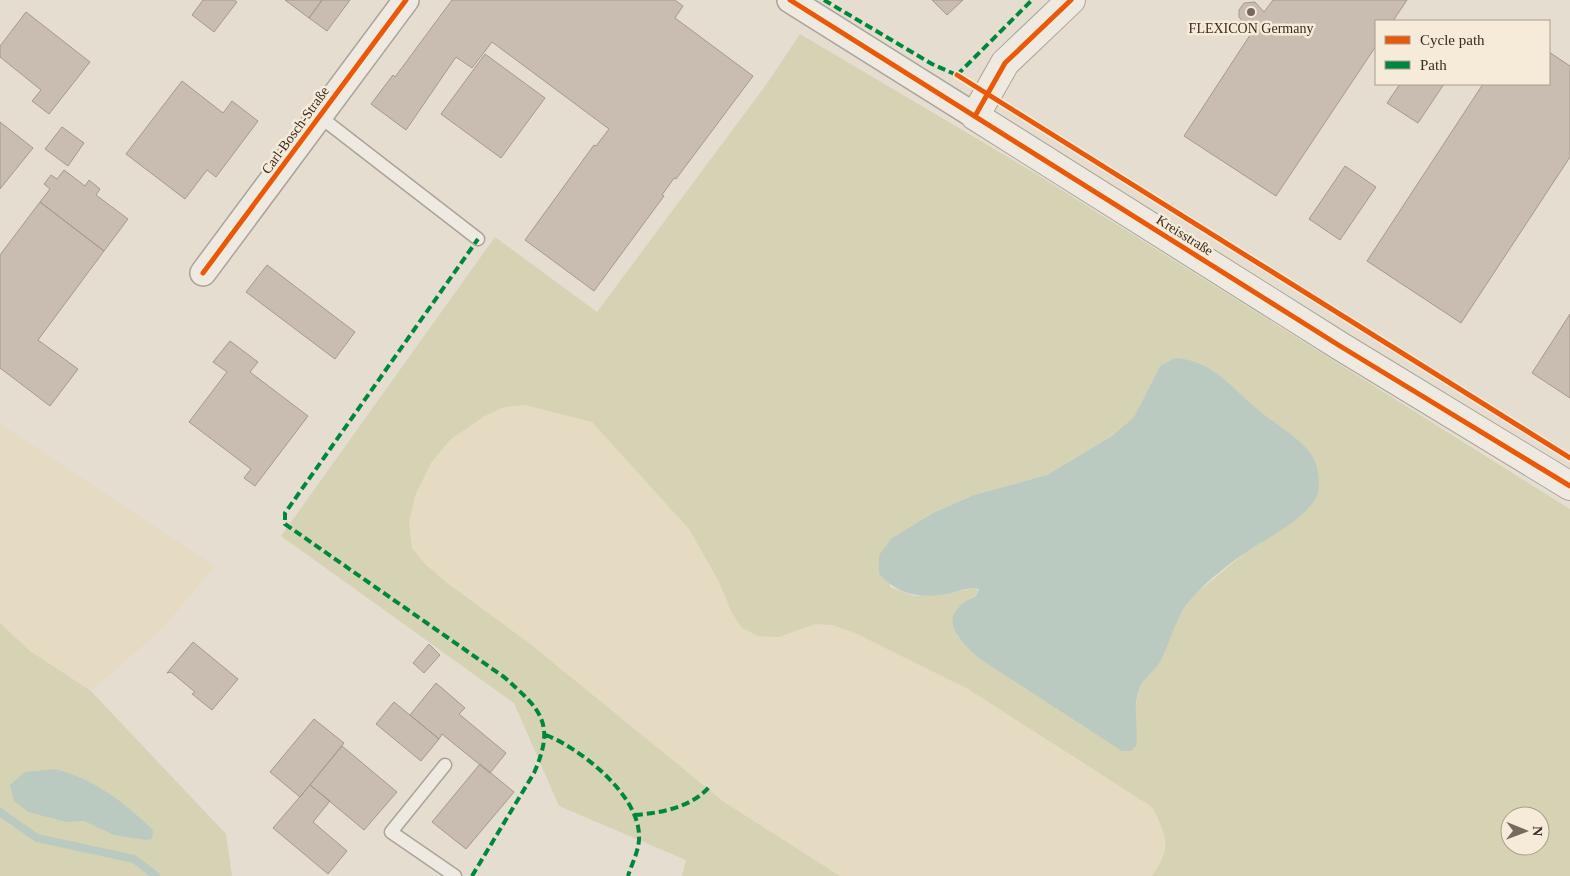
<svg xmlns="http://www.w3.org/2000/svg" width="1570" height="876" font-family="'Times New Roman',serif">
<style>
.farmland{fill:#e4dbc2}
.green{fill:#d5d3b3;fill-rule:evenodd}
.water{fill:#bbcac0}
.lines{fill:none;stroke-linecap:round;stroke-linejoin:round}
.stream{stroke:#bbcac0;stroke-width:8}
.building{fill:#c9bcb1;stroke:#a5998f}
.service-casing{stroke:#aba398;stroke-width:15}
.minor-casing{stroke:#aba398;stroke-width:28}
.tertiary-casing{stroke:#aba398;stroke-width:30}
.service{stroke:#eee9e1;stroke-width:12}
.minor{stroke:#eee9e1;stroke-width:25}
.tertiary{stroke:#eee9e1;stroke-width:28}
.quiet{stroke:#00873e;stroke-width:4;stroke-dasharray:8 4;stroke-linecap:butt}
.cycleway-casing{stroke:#f5ebd8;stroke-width:8}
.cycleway{stroke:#e8590c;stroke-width:5}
.poi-dot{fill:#76695e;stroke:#f5ebd8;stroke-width:2}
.labels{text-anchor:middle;stroke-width:5;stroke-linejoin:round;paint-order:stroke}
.poi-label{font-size:14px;fill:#3a2b21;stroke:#f5ebd8}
.street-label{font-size:14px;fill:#3a2b21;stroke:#f5ebd8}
</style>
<rect width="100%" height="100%" fill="#e5ddd0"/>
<path class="farmland" d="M 525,405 L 592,421 L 689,529 L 719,582 L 732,613 L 779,637 L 815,624 L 832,625 L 855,633 L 968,689 L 1152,807 L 1164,831 L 1164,859 L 1152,876 L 840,876 L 724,802 L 529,643 L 447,583 L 424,563 L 412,548 L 409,523 L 415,496 L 431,463 L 451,439 L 485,416 L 504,407 Z
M 0,424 L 215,566 L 161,630 L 91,691 L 30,651 L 0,623 Z"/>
<path class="green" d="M 800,34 L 1033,172 L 1570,509 L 1570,876 L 1152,876 C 1172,848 1167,836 1152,807 L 968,689 L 855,633 L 832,625 L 815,624 L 779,637 L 758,636 L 742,628 L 732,613 L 719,582 L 689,529 L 592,422 L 525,405 L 504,407 L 485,416 L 451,439 L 431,463 L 415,496 L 409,523 L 412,548 L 424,563 L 447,583 L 529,643 L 724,802 L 840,876 L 682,876 L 686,860 L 559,806 L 514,703 L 281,536 L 495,237 L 597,312 L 768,82 ZM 1160,366 L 1249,403 L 1292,437 L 1312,456 L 1317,470 L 1293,522 L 1246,552 L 1193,596 L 1175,623 L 1160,661 L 1149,673 L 1139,690 L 1135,709 L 1136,746 L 1131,751 L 980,659 L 956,635 L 967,601 L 979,593 L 976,588 L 943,594 L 914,596 L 890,587 L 892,538 L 933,513 L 974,495 L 1047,475 L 1112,436 L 1134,417 ZM 1510,816 L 1540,816 L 1540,846 L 1510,846 Z
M 0,623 L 30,651 L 91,691 L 226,834 L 232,876 L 0,876 Z"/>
<path class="water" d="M 1175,358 C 1216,361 1231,389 1262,413 C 1276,424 1304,441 1313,457 C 1319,468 1322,490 1314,501 C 1298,524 1271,535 1248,551 C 1231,562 1207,581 1193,597 C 1176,615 1172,638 1161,660 C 1155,671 1143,678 1139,690 C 1132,709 1139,728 1136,746 L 1131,751 L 1122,751 L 980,659 C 961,642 936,620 968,600 C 974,597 977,597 979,590 L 976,588 C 966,588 956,592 946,594 C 919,599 897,594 879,574 L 879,555 L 892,538 L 933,513 L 974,495 L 1047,475 L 1112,436 L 1134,417 L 1160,366 Z
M 55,769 C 94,779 124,802 153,830 L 152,839 L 146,840 L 114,835 L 84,821 L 66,822 L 28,812 L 14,801 L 10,785 L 25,772 Z"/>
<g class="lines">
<path class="stream" d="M 0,812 L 37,838 L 134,859 L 156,876"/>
</g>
<path class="building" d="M 203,0 L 234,0 L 237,2 L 214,32 L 192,15 Z
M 285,0 L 322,0 L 309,18 Z
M 322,0 L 350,0 L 327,31 L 309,18 Z
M 452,0 L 675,0 L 683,6 L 675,18 L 753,76 L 676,179 L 674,178 L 662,195 L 664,196 L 594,291 L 525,240 L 594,145 L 596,146 L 609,129 L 492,42 L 472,68 L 456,57 L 406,130 L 371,104 L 393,75 L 395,77 Z
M 932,0 L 963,0 L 947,15 Z
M 1273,0 L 1407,0 L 1393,21 L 1376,21 L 1376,46 L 1276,196 L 1184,136 L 1256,26 L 1243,22 L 1239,17 L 1239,10 L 1244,3 L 1255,2 L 1264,12 Z
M 26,12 L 90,62 L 49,114 L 32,101 L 41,90 L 0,57 L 0,46 Z
M 1549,52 L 1570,66 L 1570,157 L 1461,323 L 1367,261 L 1483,84 L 1549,84 Z
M 485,54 L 545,98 L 501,158 L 441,114 Z
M 182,81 L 223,113 L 232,101 L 258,121 L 216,177 L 207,170 L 185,199 L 126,154 Z
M 1400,84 L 1444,84 L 1418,123 L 1387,103 Z
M 0,122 L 33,148 L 0,189 Z
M 62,127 L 84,143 L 68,166 L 45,149 Z
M 1345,166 L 1376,187 L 1340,240 L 1309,219 Z
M 64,170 L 85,186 L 89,180 L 100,189 L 96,195 L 128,219 L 104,251 L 40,202 L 50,189 L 44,184 L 51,175 L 57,179 Z
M 40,202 L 104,251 L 38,340 L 78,369 L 50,406 L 0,368 L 0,255 Z
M 267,265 L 355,332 L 335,359 L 246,292 Z
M 1570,314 L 1570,398 L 1532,373 Z
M 230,341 L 258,362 L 250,372 L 308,416 L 255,486 L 244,478 L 251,469 L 189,422 L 227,372 L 213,362 Z
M 193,642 L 238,679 L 212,710 L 192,694 L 195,692 L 171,672 L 167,673 Z
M 429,644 L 440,655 L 424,673 L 413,663 Z
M 436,683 L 465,708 L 459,714 L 506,753 L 490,773 L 442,734 L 439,739 L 410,715 Z
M 394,702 L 439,739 L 421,761 L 376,724 Z
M 314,719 L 344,743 L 300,797 L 270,772 Z
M 342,746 L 397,792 L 364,830 L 310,785 Z
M 480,764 L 514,792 L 466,849 L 432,822 Z
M 310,785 L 330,801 L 313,822 L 347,851 L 328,874 L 273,828 Z"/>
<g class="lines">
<g class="service-casing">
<path id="service" d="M 319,116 L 478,239
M 445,765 L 391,832 L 455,876"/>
</g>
<g class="minor-casing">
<path id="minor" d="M 790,0 L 975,116
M 203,273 L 406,0"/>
</g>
<g class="tertiary-casing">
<path id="tertiary" d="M 1071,0 L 1005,63 L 975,116 L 1340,346 L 1570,486"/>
</g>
<use href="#service" class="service"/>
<use href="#minor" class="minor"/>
<use href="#tertiary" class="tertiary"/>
<path class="quiet" d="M 824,0 L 932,64 L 959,76
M 957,75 L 1032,0
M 546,735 C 581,749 638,794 639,835 C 640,849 632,863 628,876
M 635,815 C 661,813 692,807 709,787
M 472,876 L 534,773 C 556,723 541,710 504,677 L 285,524 L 285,513 L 478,239"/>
<g class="cycleway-casing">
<path id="cycleway" d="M 790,0 L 1340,346 L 1570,486
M 957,75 L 1570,458
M 975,116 L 1005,63 L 1071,0
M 203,273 L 406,0"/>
</g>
<use href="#cycleway" class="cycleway"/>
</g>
<circle class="poi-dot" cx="1251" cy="12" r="5"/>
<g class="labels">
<g class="poi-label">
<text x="1251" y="33">FLEXICON Germany</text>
</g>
<g class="street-label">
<text transform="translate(295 130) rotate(-54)" y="5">Carl-Bosch-Straße</text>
<text transform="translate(1185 235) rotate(32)" y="5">Kreisstraße</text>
</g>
</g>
<rect x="1375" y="20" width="175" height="65" fill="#f5ebd8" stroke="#aa9e8f"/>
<rect x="1385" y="36" width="25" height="8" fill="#e8590c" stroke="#aa9e8f"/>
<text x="1420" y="45" font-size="15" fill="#3a2b21">Cycle path</text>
<rect x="1385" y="61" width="25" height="8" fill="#00873e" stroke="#aa9e8f"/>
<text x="1420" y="70" font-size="15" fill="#3a2b21">Path</text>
<g transform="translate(1525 831) rotate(91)"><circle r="24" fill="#f5ebd8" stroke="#aa9e8f"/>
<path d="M0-4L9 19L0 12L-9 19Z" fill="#76695e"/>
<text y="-8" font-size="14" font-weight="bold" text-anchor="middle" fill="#3a2b21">N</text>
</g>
</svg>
